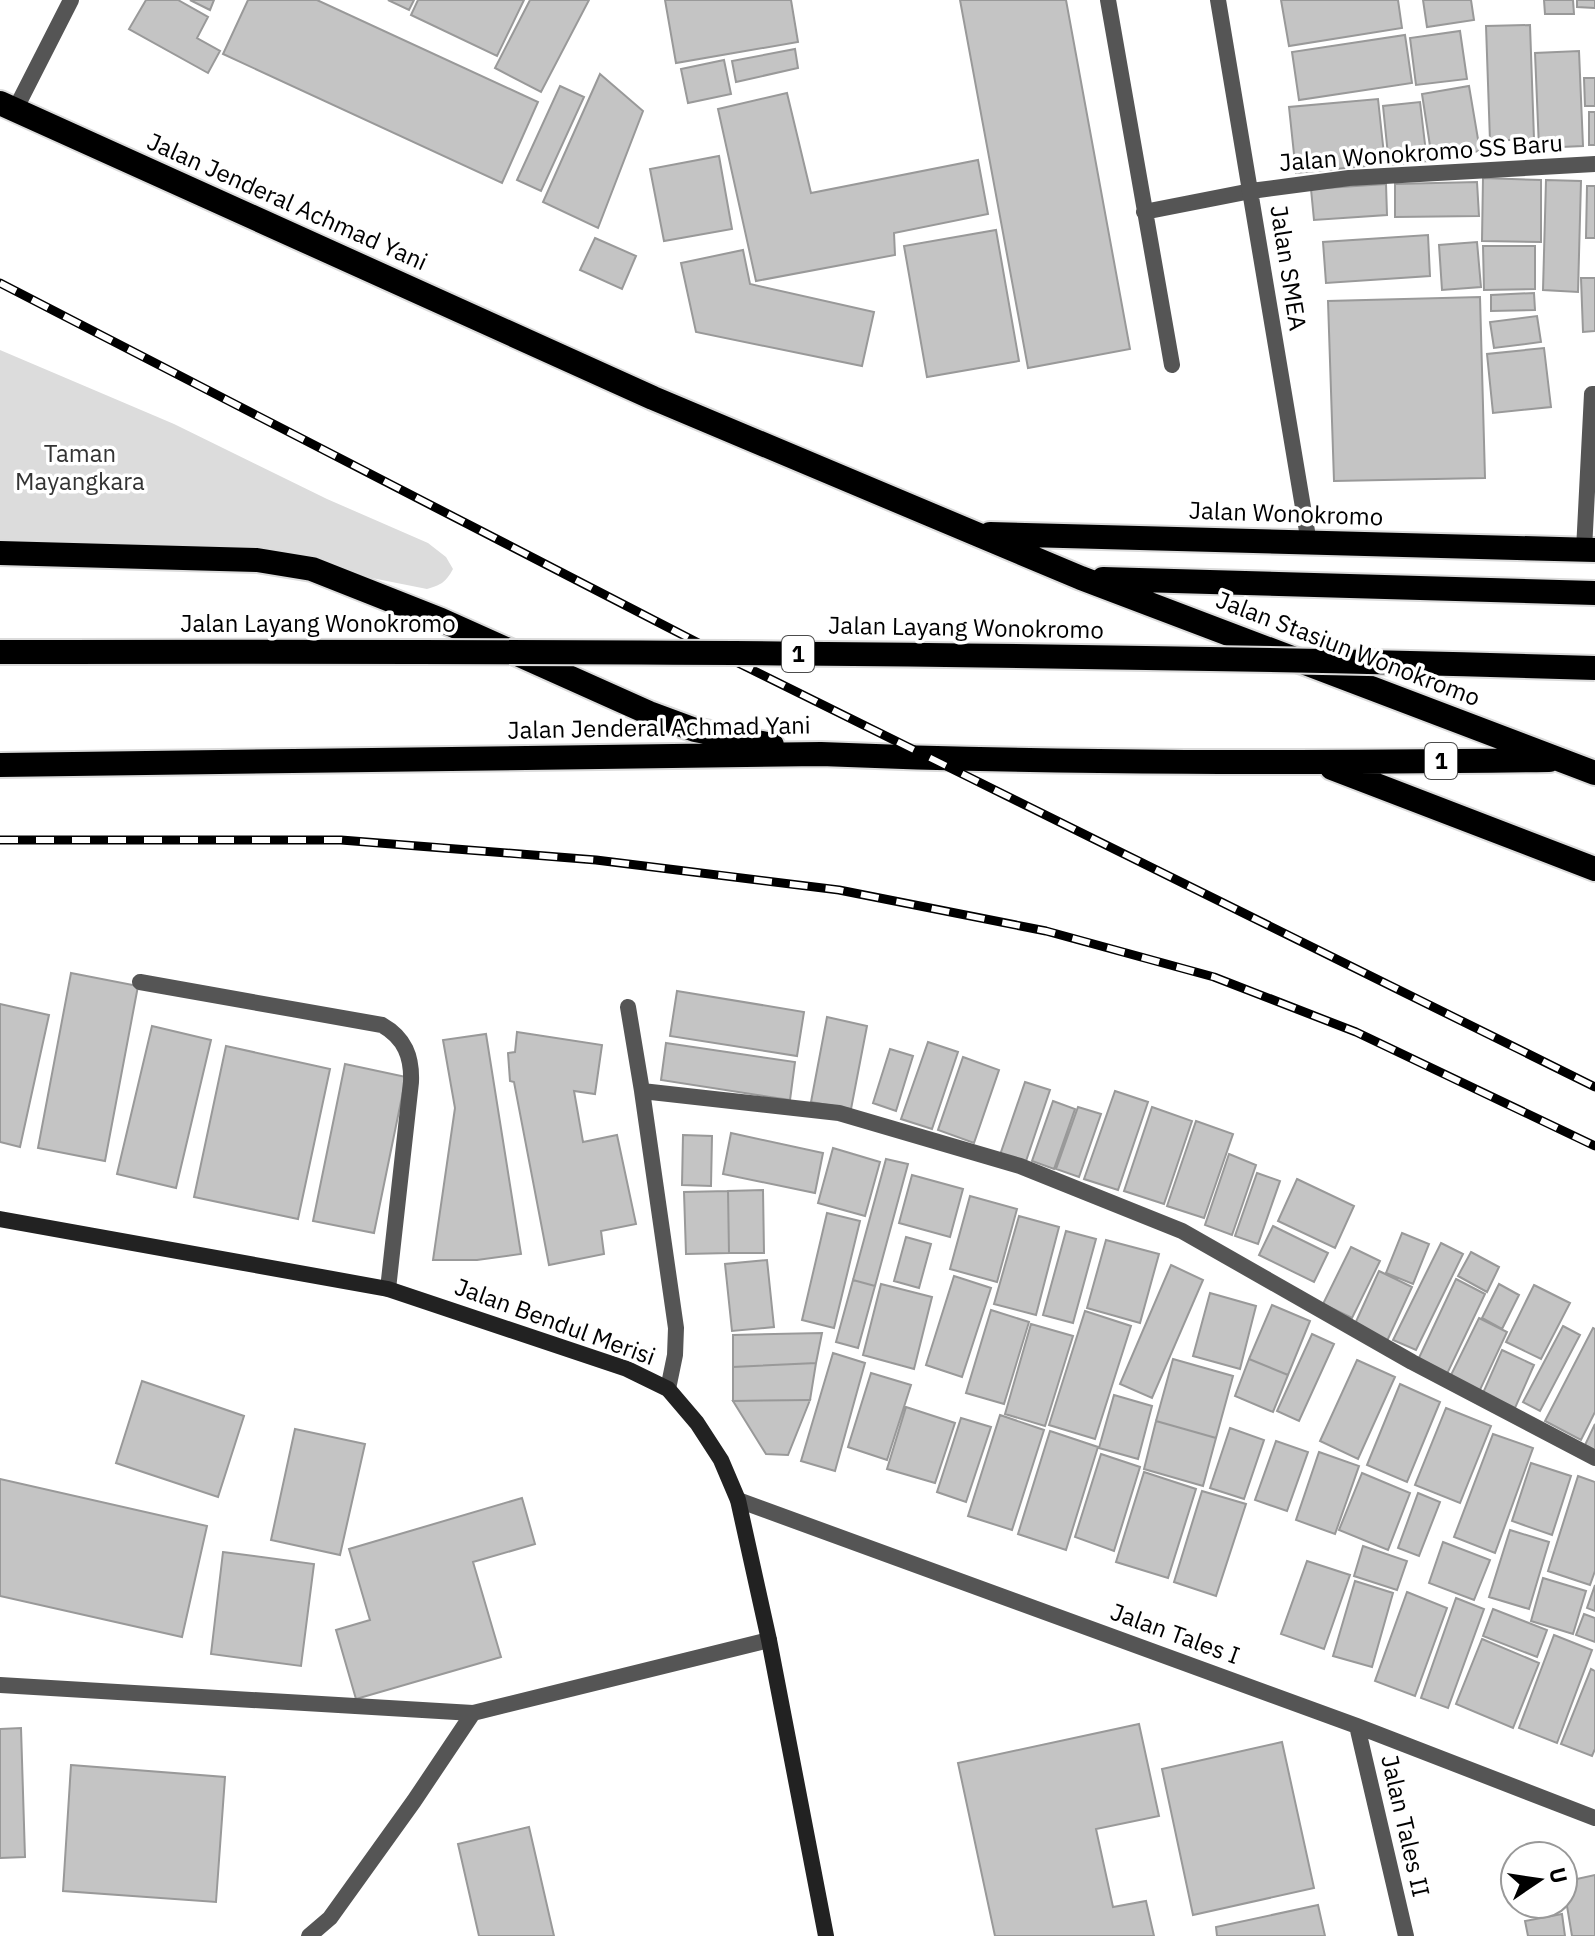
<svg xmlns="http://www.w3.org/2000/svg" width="1595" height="1936" font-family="'IBM Plex Sans',sans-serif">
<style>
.green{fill:#dcdcdc}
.building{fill:#c4c4c4;stroke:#999;stroke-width:2}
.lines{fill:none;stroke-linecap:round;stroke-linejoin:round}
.highway-casing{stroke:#dbdbdb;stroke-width:28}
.lane{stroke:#555;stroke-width:16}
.street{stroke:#555;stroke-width:16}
.secondary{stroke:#222;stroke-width:16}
.highway{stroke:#000;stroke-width:24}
.rail-casing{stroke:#000;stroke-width:9}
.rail{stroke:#fff;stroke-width:6;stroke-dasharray:18;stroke-linecap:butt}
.highway-bridge-casing{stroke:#dbdbdb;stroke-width:28;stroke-linecap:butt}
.highway-bridge{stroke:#000;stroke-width:24}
.labels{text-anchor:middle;stroke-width:7;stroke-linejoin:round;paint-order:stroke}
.shield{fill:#fff;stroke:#4c4c4c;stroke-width:2}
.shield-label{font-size:22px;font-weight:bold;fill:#000}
.street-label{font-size:24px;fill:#000;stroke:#fff}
.park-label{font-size:24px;fill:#333;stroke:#fff}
</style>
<rect width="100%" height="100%" fill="#fff"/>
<path class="green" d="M 0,350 L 174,424 L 327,499 L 428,543 L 446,557 L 453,569 C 446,582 441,585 427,589 L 247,553 L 0,543 Z"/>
<path class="building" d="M 146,0 L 178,0 L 208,17 L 197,38 L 220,51 L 208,73 L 129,29 Z
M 190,0 L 214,0 L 210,10 Z
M 248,0 L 317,0 L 538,102 L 502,183 L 223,54 Z
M 388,0 L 414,0 L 409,10 Z
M 418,0 L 524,0 L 497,56 L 411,15 Z
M 530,0 L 589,0 L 541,92 L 495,68 Z
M 665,0 L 791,0 L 798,42 L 676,63 Z
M 960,0 L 1066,0 L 1130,349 L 1028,368 Z
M 1281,0 L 1398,0 L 1402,28 L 1289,46 Z
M 1423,0 L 1471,0 L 1474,20 L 1427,27 Z
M 1544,0 L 1573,0 L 1574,14 L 1545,14 Z
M 1577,0 L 1595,0 L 1595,8 L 1577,7 Z
M 1530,25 L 1534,139 L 1490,141 L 1486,26 Z
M 1460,31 L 1467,79 L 1416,85 L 1410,38 Z
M 1405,35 L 1412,83 L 1299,100 L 1292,52 Z
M 795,49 L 798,68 L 736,82 L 732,61 Z
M 1579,51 L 1583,146 L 1539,148 L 1535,53 Z
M 724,60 L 731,94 L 688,103 L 681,69 Z
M 600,74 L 643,111 L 598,228 L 543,202 Z
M 1584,78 L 1595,78 L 1595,106 L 1585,106 Z
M 560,86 L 584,97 L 541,191 L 517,180 Z
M 1469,86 L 1480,151 L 1432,159 L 1422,94 Z
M 787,93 L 811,193 L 978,160 L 988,214 L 894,233 L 895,255 L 756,281 L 718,109 Z
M 1378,99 L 1385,164 L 1296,173 L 1289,107 Z
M 1420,102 L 1427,161 L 1389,165 L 1383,106 Z
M 1589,112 L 1595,112 L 1595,145 L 1589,145 Z
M 719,156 L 732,229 L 664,241 L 650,169 Z
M 1483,178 L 1541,180 L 1541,242 L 1482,241 Z
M 1546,180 L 1581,181 L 1578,292 L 1543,290 Z
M 1477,182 L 1479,216 L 1395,217 L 1395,184 Z
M 1386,184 L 1387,215 L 1314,220 L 1311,189 Z
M 1587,186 L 1595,186 L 1595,238 L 1586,238 Z
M 996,230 L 1019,361 L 927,377 L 904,246 Z
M 1428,235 L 1430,276 L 1326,283 L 1323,242 Z
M 595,238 L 636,256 L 622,289 L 580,270 Z
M 1477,242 L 1481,287 L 1442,290 L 1439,245 Z
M 1483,246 L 1535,246 L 1535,289 L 1484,290 Z
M 743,250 L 750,284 L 874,312 L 862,366 L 696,332 L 681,263 Z
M 1581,278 L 1595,278 L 1595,331 L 1583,332 Z
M 1534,293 L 1535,310 L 1491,311 L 1491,295 Z
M 1480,297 L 1485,478 L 1334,481 L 1328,301 Z
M 1537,316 L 1541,342 L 1494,348 L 1490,322 Z
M 1544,348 L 1551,407 L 1493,413 L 1487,354 Z
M 71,973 L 138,986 L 105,1161 L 38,1148 Z
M 677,991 L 804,1012 L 797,1056 L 670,1036 Z
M 0,1004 L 49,1015 L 20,1147 L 0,1142 Z
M 827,1017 L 867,1026 L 851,1109 L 811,1102 Z
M 152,1026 L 211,1040 L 176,1188 L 117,1174 Z
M 517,1032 L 602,1045 L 595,1094 L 574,1091 L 583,1142 L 617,1135 L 636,1224 L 601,1231 L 604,1254 L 549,1265 L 514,1082 L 510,1081 L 508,1053 L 515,1052 Z
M 486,1034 L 521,1254 L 477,1260 L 433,1260 L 455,1108 L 443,1040 Z
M 928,1042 L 958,1052 L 932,1129 L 901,1119 Z
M 666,1043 L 795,1062 L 790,1100 L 661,1080 Z
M 226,1046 L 330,1069 L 298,1219 L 194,1197 Z
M 890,1049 L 913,1056 L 896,1111 L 873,1103 Z
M 963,1057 L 999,1070 L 974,1143 L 938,1130 Z
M 345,1064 L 406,1077 L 374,1233 L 313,1221 Z
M 1025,1082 L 1050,1090 L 1025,1164 L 1000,1155 Z
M 1115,1091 L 1148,1102 L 1118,1190 L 1084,1179 Z
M 1053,1101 L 1075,1109 L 1054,1169 L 1032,1161 Z
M 1078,1107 L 1101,1114 L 1079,1177 L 1056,1169 Z
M 1152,1107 L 1192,1121 L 1164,1204 L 1124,1191 Z
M 1196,1121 L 1233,1134 L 1204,1218 L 1167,1206 Z
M 731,1133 L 823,1153 L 815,1193 L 723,1174 Z
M 683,1135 L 712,1136 L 711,1186 L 682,1185 Z
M 833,1148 L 880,1162 L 865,1216 L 818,1203 Z
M 1229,1154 L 1256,1165 L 1232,1235 L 1205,1225 Z
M 886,1159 L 908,1164 L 875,1286 L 853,1280 Z
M 1257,1173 L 1280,1181 L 1258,1244 L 1235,1236 Z
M 912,1175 L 963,1189 L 950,1237 L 899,1223 Z
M 1297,1179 L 1354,1206 L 1335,1248 L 1278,1221 Z
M 763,1190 L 764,1253 L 729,1253 L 728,1191 Z
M 728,1191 L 729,1253 L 686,1254 L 684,1192 Z
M 970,1196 L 1017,1209 L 997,1282 L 950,1269 Z
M 827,1213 L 860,1221 L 834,1328 L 802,1320 Z
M 1019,1216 L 1059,1227 L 1036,1315 L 994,1304 Z
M 1273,1226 L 1328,1253 L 1314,1282 L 1259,1255 Z
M 1066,1231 L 1096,1239 L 1073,1323 L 1043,1315 Z
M 1402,1233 L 1429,1244 L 1413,1284 L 1386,1273 Z
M 906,1237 L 931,1244 L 919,1288 L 894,1281 Z
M 1106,1240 L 1159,1254 L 1140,1323 L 1087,1308 Z
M 1441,1243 L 1463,1254 L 1416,1350 L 1393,1340 Z
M 1351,1247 L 1380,1261 L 1352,1318 L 1323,1304 Z
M 1471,1252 L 1499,1267 L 1487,1292 L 1458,1276 Z
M 767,1260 L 774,1327 L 732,1331 L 725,1264 Z
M 1171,1265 L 1203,1280 L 1152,1398 L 1120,1384 Z
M 1379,1271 L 1412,1287 L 1387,1341 L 1354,1326 Z
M 954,1276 L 991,1288 L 962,1377 L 926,1365 Z
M 1456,1279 L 1485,1294 L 1446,1376 L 1417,1362 Z
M 853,1280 L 875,1286 L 858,1348 L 836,1342 Z
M 881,1284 L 932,1297 L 914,1369 L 863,1355 Z
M 1499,1284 L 1519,1295 L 1502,1329 L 1482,1318 Z
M 1534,1285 L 1570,1303 L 1541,1359 L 1506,1342 Z
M 1210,1293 L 1256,1306 L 1240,1369 L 1193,1356 Z
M 1272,1305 L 1310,1321 L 1288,1375 L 1249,1359 Z
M 991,1310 L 1029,1322 L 1004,1404 L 966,1393 Z
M 1085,1311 L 1131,1326 L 1095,1439 L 1049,1425 Z
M 1479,1318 L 1507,1332 L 1479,1392 L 1450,1377 Z
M 1031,1324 L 1073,1336 L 1045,1426 L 1005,1414 Z
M 1563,1326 L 1580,1335 L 1540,1411 L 1523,1402 Z
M 1593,1328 L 1595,1329 L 1595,1412 L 1581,1440 L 1545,1421 Z
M 822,1333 L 816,1363 L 733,1367 L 733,1335 Z
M 1312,1334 L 1334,1344 L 1299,1421 L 1277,1411 Z
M 1502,1350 L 1534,1365 L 1515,1408 L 1483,1393 Z
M 833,1353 L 865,1363 L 835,1471 L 801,1461 Z
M 1173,1359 L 1233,1376 L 1216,1438 L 1156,1421 Z
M 1249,1359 L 1288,1375 L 1273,1412 L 1235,1396 Z
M 1357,1360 L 1395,1377 L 1358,1459 L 1320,1441 Z
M 816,1363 L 810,1400 L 733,1401 L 733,1367 Z
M 871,1373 L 911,1385 L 887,1460 L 848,1447 Z
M 142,1381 L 244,1416 L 218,1497 L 116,1463 Z
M 1400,1384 L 1440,1402 L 1407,1482 L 1367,1465 Z
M 1114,1395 L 1152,1406 L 1138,1459 L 1099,1448 Z
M 810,1400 L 788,1455 L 766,1454 L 733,1401 Z
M 906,1407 L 955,1423 L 935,1483 L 887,1469 Z
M 1446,1408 L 1491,1426 L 1460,1503 L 1415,1485 Z
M 1000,1415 L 1044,1430 L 1012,1530 L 968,1516 Z
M 961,1418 L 991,1427 L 966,1502 L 937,1492 Z
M 1156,1421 L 1216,1438 L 1203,1486 L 1144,1469 Z
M 1595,1424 L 1595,1450 L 1585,1445 Z
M 1230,1428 L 1264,1440 L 1244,1499 L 1210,1488 Z
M 295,1429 L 365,1444 L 340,1555 L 271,1540 Z
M 1050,1431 L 1098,1447 L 1066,1550 L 1018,1534 Z
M 1493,1434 L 1533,1448 L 1495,1553 L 1454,1537 Z
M 1276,1441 L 1308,1452 L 1287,1511 L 1255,1500 Z
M 1319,1452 L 1359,1466 L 1335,1534 L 1296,1520 Z
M 1101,1454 L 1140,1467 L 1114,1551 L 1075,1537 Z
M 1531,1463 L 1571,1476 L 1552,1535 L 1512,1521 Z
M 1144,1472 L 1196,1489 L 1168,1578 L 1116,1562 Z
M 1362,1473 L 1410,1493 L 1388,1550 L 1339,1530 Z
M 1578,1476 L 1595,1482 L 1595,1571 L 1590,1585 L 1548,1571 Z
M 0,1479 L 207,1526 L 182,1637 L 0,1596 Z
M 1202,1491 L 1246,1504 L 1216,1596 L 1174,1582 Z
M 1418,1493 L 1440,1502 L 1419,1556 L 1398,1548 Z
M 522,1498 L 535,1544 L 473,1562 L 501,1657 L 356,1699 L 336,1630 L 370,1620 L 349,1549 Z
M 1510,1530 L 1549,1542 L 1529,1609 L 1489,1597 Z
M 1443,1542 L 1490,1560 L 1474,1600 L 1429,1583 Z
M 1363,1546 L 1407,1561 L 1397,1590 L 1354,1576 Z
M 223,1552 L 314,1564 L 301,1666 L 211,1654 Z
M 1307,1561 L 1350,1575 L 1324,1649 L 1281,1634 Z
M 1543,1578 L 1586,1591 L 1573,1634 L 1531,1621 Z
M 1355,1581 L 1393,1593 L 1372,1667 L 1333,1656 Z
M 1595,1585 L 1595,1611 L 1587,1608 Z
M 1407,1592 L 1447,1608 L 1415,1696 L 1375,1681 Z
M 1456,1598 L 1484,1609 L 1448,1708 L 1421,1698 Z
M 1493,1609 L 1547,1630 L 1537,1657 L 1483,1636 Z
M 1584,1614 L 1595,1618 L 1595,1642 L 1576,1635 Z
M 1554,1635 L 1592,1650 L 1557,1743 L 1519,1728 Z
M 1482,1639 L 1539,1663 L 1513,1728 L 1456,1704 Z
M 1591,1669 L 1595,1671 L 1595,1749 L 1592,1756 L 1561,1744 Z
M 1139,1724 L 1159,1816 L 1096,1829 L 1113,1907 L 1146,1901 L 1154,1936 L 995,1936 L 958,1763 Z
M 21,1728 L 25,1857 L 0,1858 L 0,1729 Z
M 1282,1742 L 1314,1888 L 1193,1915 L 1162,1769 Z
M 71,1765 L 225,1777 L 216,1902 L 63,1891 Z
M 529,1827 L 554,1936 L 479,1936 L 458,1844 Z
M 1595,1875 L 1595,1936 L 1572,1936 L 1563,1882 Z
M 1318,1905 L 1325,1936 L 1217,1936 L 1216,1927 Z
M 1562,1914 L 1565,1936 L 1528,1936 L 1525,1921 Z"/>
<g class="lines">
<g class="highway-casing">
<path id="highway" d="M 0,103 L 653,398 L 1081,578 L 1595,773
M 990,534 L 1595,550
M 0,553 L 257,560 L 312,569 L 441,620 L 649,713 L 695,730 L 772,745
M 1103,579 L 1595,593
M 0,765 L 821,754 C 1064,764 1306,763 1549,760
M 1332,768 L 1595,869"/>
</g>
<path class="lane" d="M 1108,0 L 1172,365
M 15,110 L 71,0
M 1144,212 L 1251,191
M 1584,550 L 1592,394 L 1595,394
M 0,1685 L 473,1713
M 309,1936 L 330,1918 L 414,1801 L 473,1713 L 769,1640"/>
<path class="street" d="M 1218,0 L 1309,543
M 1251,191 L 1349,178 L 1595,164
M 140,982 L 382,1025 C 405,1038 412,1057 411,1082 L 388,1289
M 628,1007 L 642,1091 L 676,1328 L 675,1355 L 668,1389
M 642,1091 L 839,1113 L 1020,1166 L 1182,1231 L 1412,1362 L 1595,1458
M 738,1500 L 1357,1726 L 1595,1818
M 1357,1726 L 1406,1936"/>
<path class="secondary" d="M 0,1219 L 388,1289 L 627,1369 L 668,1389 L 697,1423 L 721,1460 L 738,1500 L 769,1640 L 826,1936"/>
<use href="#highway" class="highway"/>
<g class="rail-casing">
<path id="rail" d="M 0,283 L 708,648 L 1595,1087
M 0,840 L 341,840 L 596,860 L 839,890 L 1046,931 L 1214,977 L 1356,1032 L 1595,1146"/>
</g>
<use href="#rail" class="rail"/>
<g class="highway-bridge-casing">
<path id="highway-bridge" d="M 0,652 C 532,651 1063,652 1595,668"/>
</g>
<use href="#highway-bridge" class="highway-bridge"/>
</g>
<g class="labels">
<g class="shield">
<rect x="782" y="636" width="32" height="36" rx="6"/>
<rect x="1425" y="743" width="32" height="36" rx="6"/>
</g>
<g class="shield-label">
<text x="798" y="662">1</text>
<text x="1441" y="769">1</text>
</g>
<g class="street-label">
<text transform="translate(1421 153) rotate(-4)" y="8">Jalan Wonokromo SS Baru</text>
<text transform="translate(287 202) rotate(24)" y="8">Jalan Jenderal Achmad Yani</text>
<text transform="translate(1288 268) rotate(81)" y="8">Jalan SMEA</text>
<text transform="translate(1286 514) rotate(2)" y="8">Jalan Wonokromo</text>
<text x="318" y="632">Jalan Layang Wonokromo</text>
<text transform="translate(966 628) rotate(1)" y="8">Jalan Layang Wonokromo</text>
<text transform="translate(1348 649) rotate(21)" y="8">Jalan Stasiun Wonokromo</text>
<text transform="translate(659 728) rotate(-1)" y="8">Jalan Jenderal Achmad Yani</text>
<text transform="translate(555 1322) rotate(20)" y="8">Jalan Bendul Merisi</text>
<text transform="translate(1175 1634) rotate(20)" y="8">Jalan Tales I</text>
<text transform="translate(1405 1826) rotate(77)" y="8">Jalan Tales II</text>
</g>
<g class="park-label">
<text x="80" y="462">Taman<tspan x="80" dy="28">Mayangkara</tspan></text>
</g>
</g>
<g transform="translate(1539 1880) rotate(77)"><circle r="38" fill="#ffffff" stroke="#999999" stroke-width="2"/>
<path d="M0-6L14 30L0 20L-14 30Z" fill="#000000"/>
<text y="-12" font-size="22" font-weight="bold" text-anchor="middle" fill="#000000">U</text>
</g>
</svg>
